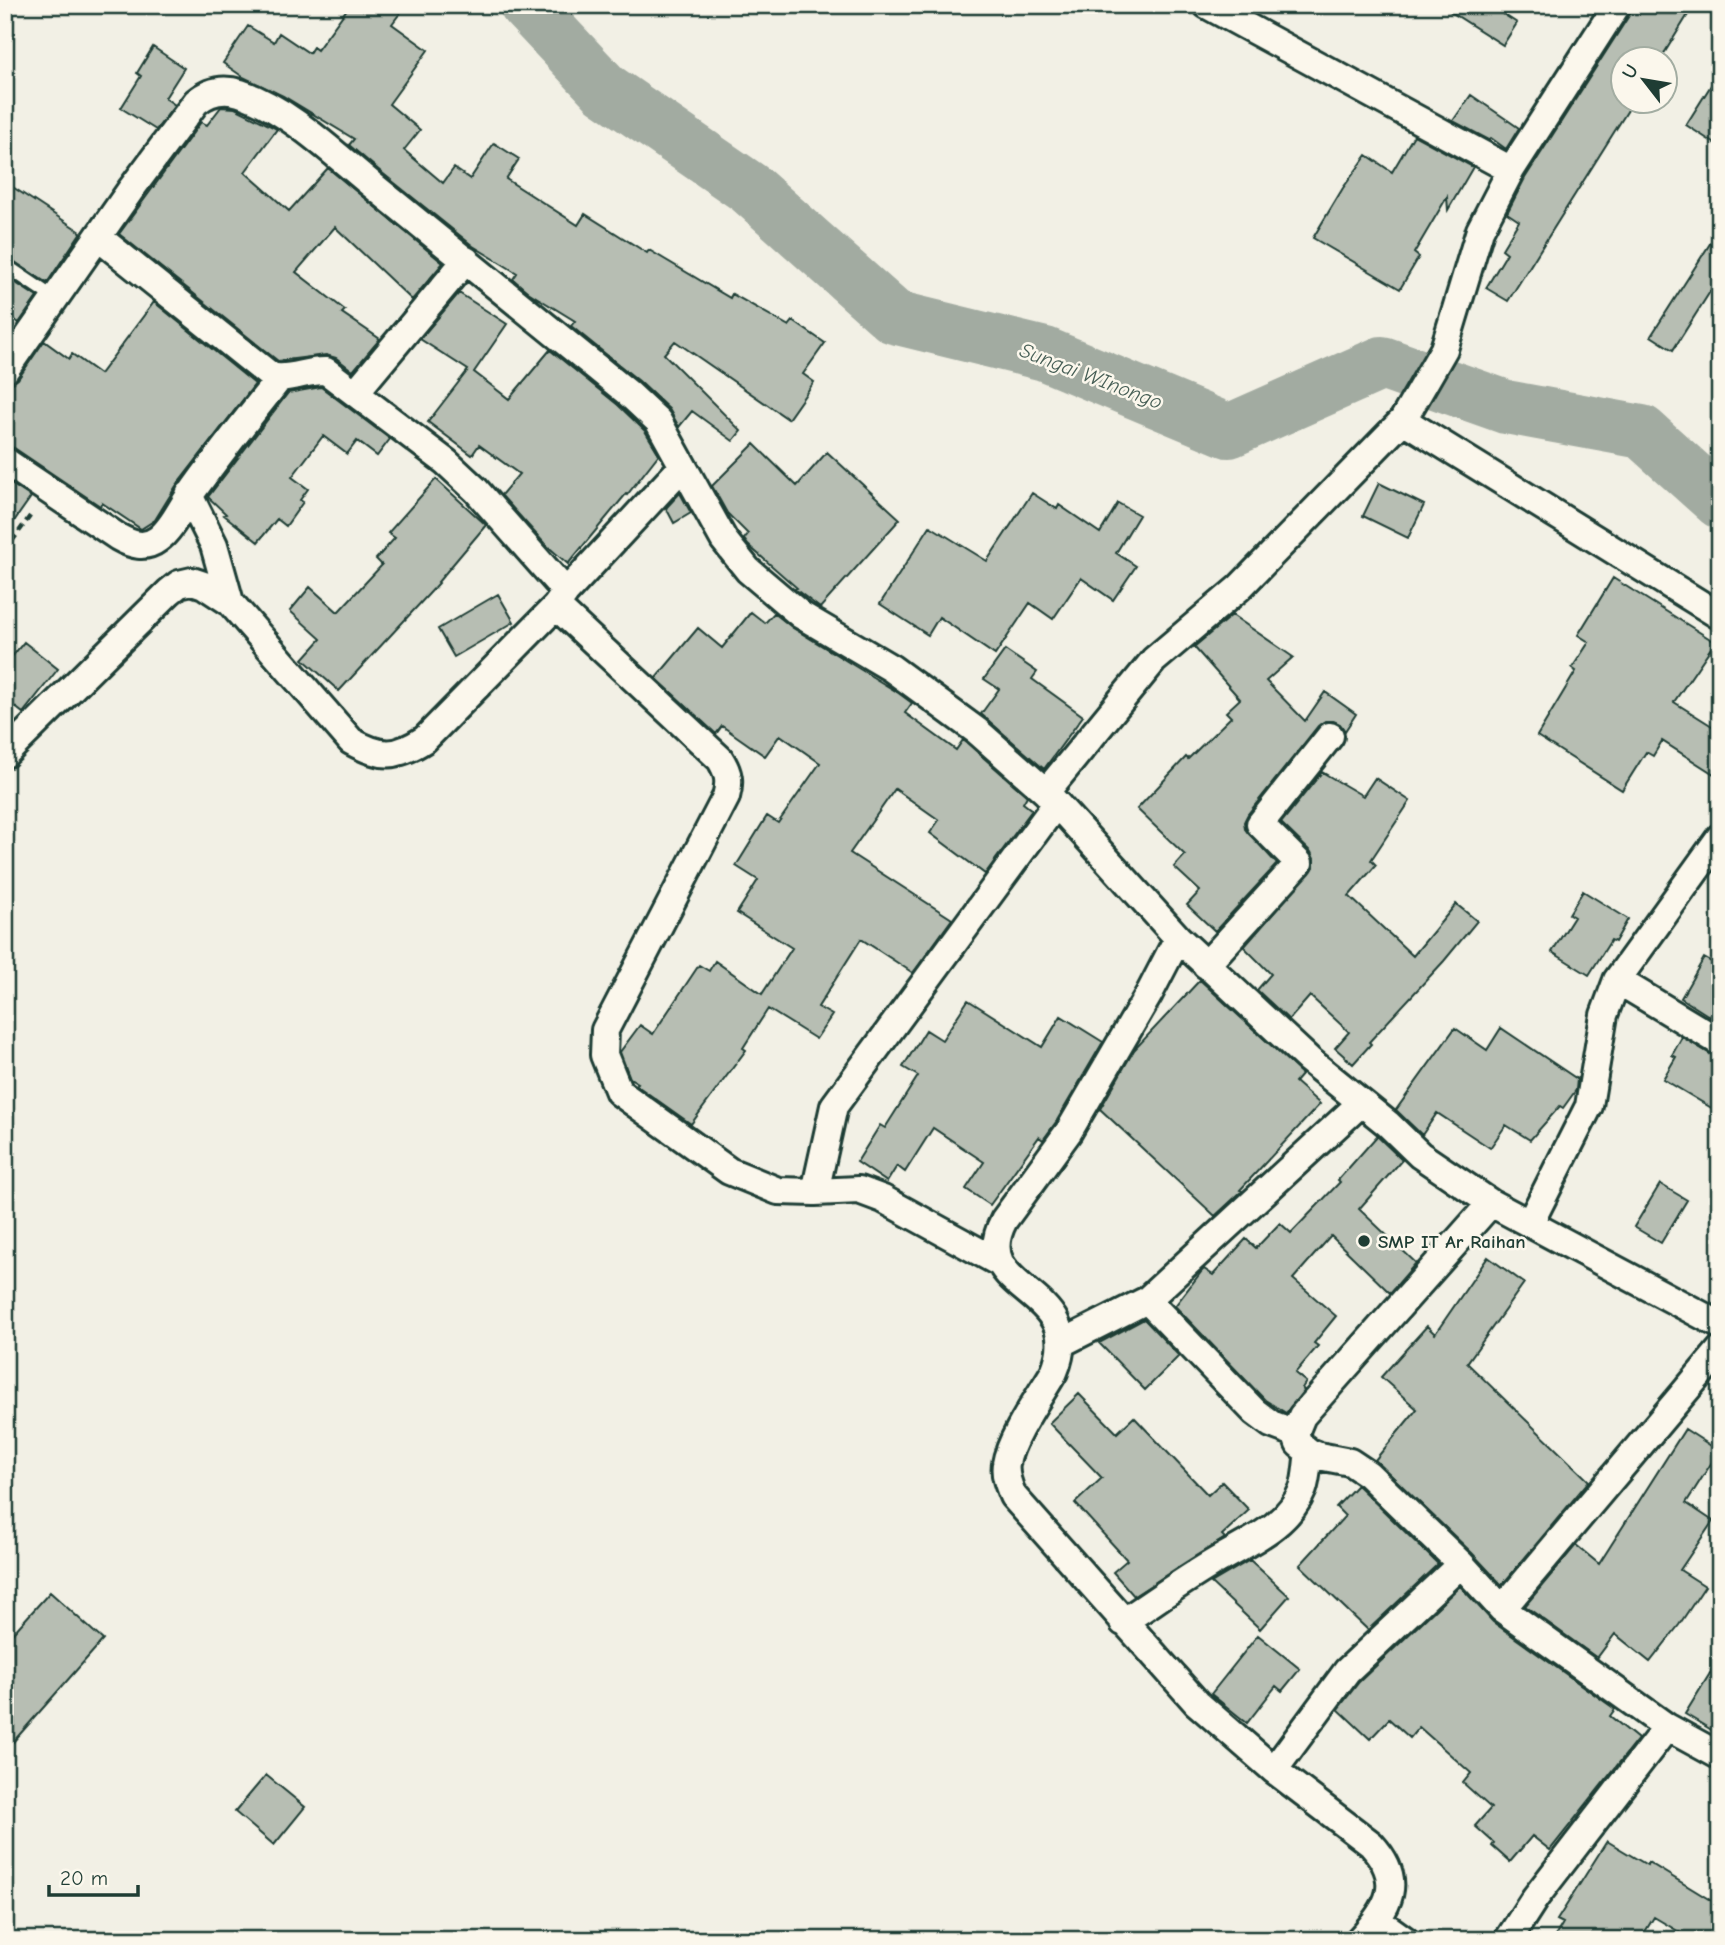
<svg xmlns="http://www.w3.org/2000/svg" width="1725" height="1945" font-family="'Comic Neue',sans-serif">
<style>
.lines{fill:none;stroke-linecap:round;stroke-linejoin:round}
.river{stroke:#a2aba1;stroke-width:54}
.building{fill:#b7beb3;stroke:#1f3d34;stroke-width:2}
.lane-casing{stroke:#1f3d34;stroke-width:18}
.street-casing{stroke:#1f3d34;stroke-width:32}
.path{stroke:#1f3d34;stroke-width:4.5;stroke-dasharray:7 5;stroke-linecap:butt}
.lane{stroke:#fbf7ec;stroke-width:12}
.street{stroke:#fbf7ec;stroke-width:26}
.poi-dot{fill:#1f3d34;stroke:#fbf7ec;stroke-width:2.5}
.labels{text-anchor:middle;stroke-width:5;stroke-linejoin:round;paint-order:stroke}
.poi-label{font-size:19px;font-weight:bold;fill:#1f3d34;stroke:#fbf7ec;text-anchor:start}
.water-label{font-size:21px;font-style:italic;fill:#465e55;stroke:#fbf7ec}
</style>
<rect width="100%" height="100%" fill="#f2f0e5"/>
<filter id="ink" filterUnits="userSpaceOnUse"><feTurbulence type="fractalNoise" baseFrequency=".0143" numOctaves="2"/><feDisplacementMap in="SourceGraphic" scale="14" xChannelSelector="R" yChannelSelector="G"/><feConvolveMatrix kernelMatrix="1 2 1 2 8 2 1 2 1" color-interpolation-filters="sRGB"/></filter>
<g filter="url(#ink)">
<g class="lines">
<path class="river" d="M 526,5 L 605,89 L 749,188 L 894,317 L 1045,354 L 1229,431 L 1382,363 L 1506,407 L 1642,432 L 1720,502"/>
</g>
<path class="building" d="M 350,5 L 406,5 L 392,24 L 428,50 L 389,104 L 420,130 L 404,150 L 443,183 L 454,168 L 470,179 L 494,143 L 519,159 L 506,179 L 578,225 L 585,214 L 647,253 L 649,250 L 730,298 L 732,294 L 789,326 L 793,321 L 825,343 L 803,374 L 814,382 L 788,419 L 675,341 L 664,354 L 741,431 L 733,441 L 692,411 L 679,427 L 669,409 L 639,381 L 571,326 L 575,321 L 528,292 L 513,279 L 517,273 L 473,246 L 381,172 L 349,145 L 354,139 L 283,96 L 243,77 L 223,63 L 248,26 L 274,42 L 279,33 L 309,53 L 313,47 L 317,50 Z
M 1440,5 L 1489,5 L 1517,23 L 1503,45 Z
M 1633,5 L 1677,5 L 1689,13 L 1660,60 L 1623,60 L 1623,102 L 1633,102 L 1508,301 L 1486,288 L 1507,253 L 1502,249 L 1519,221 L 1507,213 L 1525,178 L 1630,14 Z
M 153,47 L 184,68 L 165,98 L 175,105 L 156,130 L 121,108 L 141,76 L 137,73 Z
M 1720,71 L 1720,147 L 1686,125 Z
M 1471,95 L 1519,128 L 1506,149 L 1491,138 L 1489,140 L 1453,121 Z
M 221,107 L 235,108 L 277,129 L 245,172 L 289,211 L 328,168 L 443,263 L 412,300 L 335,227 L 296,272 L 345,310 L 342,313 L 380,339 L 353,371 L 336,358 L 326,355 L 278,361 L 119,234 L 201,122 L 207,125 Z
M 1414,135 L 1473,167 L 1448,210 L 1447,197 L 1414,253 L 1419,257 L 1400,289 L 1313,238 L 1343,188 L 1367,155 L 1392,172 Z
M 5,182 L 81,232 L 47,283 L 5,256 Z
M 1720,228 L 1720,276 L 1673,350 L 1651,336 Z
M 5,276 L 37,297 L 19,323 L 5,313 Z
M 459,293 L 507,324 L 474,372 L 509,399 L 550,350 L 618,405 L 645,431 L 659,454 L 627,495 L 626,494 L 568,564 L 545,544 L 501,495 L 519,474 L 479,445 L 472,455 L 428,422 L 468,370 L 420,339 Z
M 154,302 L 255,384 L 176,486 L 155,520 L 141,529 L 102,503 L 100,506 L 14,448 L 5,445 L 5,388 L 18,379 L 44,341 L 69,359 L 72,354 L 100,374 Z
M 321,387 L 390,439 L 377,456 L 357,441 L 347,454 L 323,436 L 292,477 L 308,489 L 300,500 L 303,502 L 286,526 L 277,519 L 258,542 L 224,515 L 226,514 L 208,497 L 288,393 Z
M 754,444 L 797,486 L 827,452 L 900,519 L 820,608 L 795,589 L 797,588 L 748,545 L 744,539 L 748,534 L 727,513 L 712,486 Z
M 436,479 L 486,525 L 438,582 L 439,583 L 339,691 L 303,659 L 321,639 L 290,611 L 310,587 L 338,612 L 382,565 L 376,559 L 395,538 L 388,533 Z
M 5,480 L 31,497 L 5,534 Z
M 1379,483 L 1424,505 L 1408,538 L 1363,516 Z
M 680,493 L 691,513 L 674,523 L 666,508 Z
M 1032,493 L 1057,509 L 1059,505 L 1100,533 L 1118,503 L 1139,515 L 1116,553 L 1136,566 L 1113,600 L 1081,578 L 1053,619 L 1030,603 L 995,655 L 939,617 L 928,635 L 880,604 L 930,526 L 987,561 Z
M 1613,578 L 1715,642 L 1674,702 L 1720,731 L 1720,778 L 1662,741 L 1653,756 L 1646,752 L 1622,790 L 1537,736 L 1576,671 L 1572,668 L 1589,642 L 1578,635 Z
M 498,594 L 514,622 L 454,657 L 438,629 Z
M 751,612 L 765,623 L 774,613 L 793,628 L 897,692 L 912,703 L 905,713 L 956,750 L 963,740 L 967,743 L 1027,796 L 1023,803 L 1032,810 L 985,874 L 930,833 L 939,820 L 895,789 L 850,853 L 952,919 L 913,973 L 861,939 L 818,1007 L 832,1015 L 816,1039 L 768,1009 L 743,1048 L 746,1050 L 691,1124 L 636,1085 L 638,1083 L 630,1078 L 620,1052 L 640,1025 L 653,1034 L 699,965 L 709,971 L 715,961 L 762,994 L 792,948 L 737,913 L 758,880 L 736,866 L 767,816 L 778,823 L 820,763 L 780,735 L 765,756 L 722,726 L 716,734 L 656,678 L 698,628 L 722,648 Z
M 1232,615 L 1293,657 L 1266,681 L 1305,721 L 1325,692 L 1356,714 L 1345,731 L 1340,724 L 1333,721 L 1325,721 L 1318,726 L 1248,814 L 1244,822 L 1245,829 L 1277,864 L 1215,931 L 1187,905 L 1200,891 L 1174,867 L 1185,855 L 1137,809 L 1186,757 L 1188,759 L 1231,717 L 1226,712 L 1240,699 L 1194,647 Z
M 24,642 L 58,669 L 23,713 L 5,699 L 5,665 Z
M 1005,650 L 1037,672 L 1032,679 L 1083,716 L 1044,769 L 981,714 L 999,689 L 984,679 Z
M 1322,772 L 1363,796 L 1375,778 L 1410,801 L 1371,860 L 1376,865 L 1349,896 L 1413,956 L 1456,904 L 1477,921 L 1444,961 L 1369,1042 L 1371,1044 L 1353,1064 L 1335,1048 L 1349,1032 L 1310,996 L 1289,1020 L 1257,990 L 1271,974 L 1244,947 L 1314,867 L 1314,859 L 1311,852 L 1281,823 Z
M 1583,891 L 1628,919 L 1615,942 L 1611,940 L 1589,975 L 1552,952 L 1574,917 L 1569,914 Z
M 1704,958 L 1720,967 L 1720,1023 L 1681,998 Z
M 1200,980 L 1302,1074 L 1295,1082 L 1320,1104 L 1240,1190 L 1242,1191 L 1215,1216 L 1100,1109 L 1134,1050 Z
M 968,1000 L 1042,1047 L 1061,1016 L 1103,1042 L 1056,1122 L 1043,1140 L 1039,1137 L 990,1205 L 966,1189 L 984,1162 L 933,1128 L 905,1172 L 897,1166 L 887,1182 L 857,1162 L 880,1125 L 885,1128 L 918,1076 L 903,1067 L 926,1030 L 942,1040 Z
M 1455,1028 L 1487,1050 L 1501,1028 L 1577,1079 L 1576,1090 L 1563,1108 L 1560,1106 L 1530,1140 L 1506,1125 L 1490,1148 L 1437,1113 L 1422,1135 L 1396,1110 Z
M 1682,1037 L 1712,1055 L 1720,1058 L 1720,1113 L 1663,1079 L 1676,1057 L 1672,1055 Z
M 1377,1136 L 1402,1160 L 1359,1209 L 1416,1263 L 1390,1293 L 1331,1236 L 1293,1279 L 1336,1316 L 1314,1343 L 1318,1346 L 1295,1373 L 1306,1382 L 1302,1388 L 1304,1390 L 1286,1413 L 1265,1400 L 1175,1306 L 1202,1271 L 1204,1269 L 1213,1275 L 1246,1239 L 1256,1248 L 1280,1223 L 1291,1233 L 1340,1182 L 1338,1180 Z
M 1660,1184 L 1687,1200 L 1661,1243 L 1634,1227 Z
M 1488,1257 L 1524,1283 L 1467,1363 L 1589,1481 L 1502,1585 L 1472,1553 L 1375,1460 L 1417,1409 L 1381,1377 L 1427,1326 L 1435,1334 Z
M 1144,1319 L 1179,1356 L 1145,1390 L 1099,1343 Z
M 1079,1394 L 1117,1433 L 1134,1417 L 1208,1495 L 1222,1482 L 1249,1510 L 1222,1535 L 1225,1538 L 1134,1596 L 1113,1572 L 1127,1560 L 1075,1503 L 1102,1478 L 1049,1423 Z
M 1685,1429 L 1719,1451 L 1686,1503 L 1713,1521 L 1680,1570 L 1705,1586 L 1679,1625 L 1650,1662 L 1615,1634 L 1597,1658 L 1525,1606 L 1576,1545 L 1599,1564 Z
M 1357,1485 L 1438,1564 L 1368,1630 L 1300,1565 L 1345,1516 L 1336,1507 Z
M 1250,1560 L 1289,1596 L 1260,1629 L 1211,1583 Z
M 1460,1586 L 1493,1622 L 1615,1709 L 1610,1716 L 1638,1739 L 1550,1850 L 1532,1836 L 1510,1862 L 1492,1846 L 1494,1843 L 1475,1826 L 1491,1808 L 1463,1783 L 1471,1773 L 1419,1727 L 1410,1738 L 1389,1719 L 1370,1739 L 1338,1709 L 1359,1682 Z
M 50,1592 L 103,1640 L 5,1751 L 5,1642 Z
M 1258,1635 L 1300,1669 L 1282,1691 L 1276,1686 L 1247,1723 L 1211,1694 Z
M 1720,1657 L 1720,1735 L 1685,1714 Z
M 266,1775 L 305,1807 L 274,1845 L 235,1812 Z
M 1607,1841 L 1647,1865 L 1648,1862 L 1720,1906 L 1720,1940 L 1693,1940 L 1654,1917 L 1640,1940 L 1553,1940 L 1563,1923 L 1557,1920 Z"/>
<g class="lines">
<g class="lane-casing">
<path id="lane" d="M 5,265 L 54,298"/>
</g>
<g class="street-casing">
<path id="street" d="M 1207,5 L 1511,170
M 98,237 L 271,376 C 288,381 308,370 326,371 L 446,462 L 476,490 L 566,592
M 5,370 L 132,188 L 196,102 C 209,91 224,88 240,93 C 288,109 333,153 371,184 C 457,253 542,324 628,393 L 658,421 L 724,540 L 748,570 L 801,615 L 891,668 L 977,731 L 1046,792 L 1178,938 L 1309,1060 L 1388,1124 L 1420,1155 L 1491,1203 L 1720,1325
M 355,393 L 466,260
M 1403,420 L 1720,616
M 5,461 L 118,537 C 132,545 145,549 158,539 C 172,529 180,509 190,495 C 218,455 249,417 279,379
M 189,495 L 214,545 L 230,602
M 556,606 L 720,759 C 729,773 730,782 726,797 L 605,1030 L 604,1055 L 619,1092 L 729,1171 L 778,1191 L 815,1192 L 859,1190 L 883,1199 L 998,1262
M 5,754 L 169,592 L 179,584 L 192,581 L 204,585 L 230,602 L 351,741 C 381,758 396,758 425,739 L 556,606 L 566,592 L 682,467
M 1046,792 L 1154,660 L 1239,588 L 1403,420 L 1444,349 L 1480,230 L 1511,170 L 1617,5
M 1178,938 L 1149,994 L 1069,1131 L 1004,1220 C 965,1294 1090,1287 1054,1372 C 1040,1396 1010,1438 1006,1464 C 1004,1475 1009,1486 1013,1496 L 1197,1703 L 1274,1770 L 1371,1844 C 1405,1881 1390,1907 1359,1940
M 1206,965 L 1299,863 L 1260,824 L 1330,736
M 1617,980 L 1720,1042
M 815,1192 L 834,1106 L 1056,804
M 1491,1203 L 1302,1416 L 1295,1433 L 1299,1444 L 1309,1452 L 1319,1456 L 1350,1462 L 1368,1474 L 1461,1564 L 1502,1609 L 1667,1727 L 1720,1756
M 1530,1223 L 1589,1106 L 1604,1015 L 1617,980 L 1720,837
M 1147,1300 L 1361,1103
M 1062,1343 L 1147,1300 L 1255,1412 L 1271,1424 L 1295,1433
M 1502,1609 L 1720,1350
M 1123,1622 C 1155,1601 1185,1579 1218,1560 C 1250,1541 1288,1526 1303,1489 C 1307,1478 1307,1463 1309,1452
M 1274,1770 L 1347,1671 L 1461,1564
M 1377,1920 L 1405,1940
M 1508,1940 L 1535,1898 L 1667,1727"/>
</g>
<path class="path" d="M 5,551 L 33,512"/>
<use href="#lane" class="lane"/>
<use href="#street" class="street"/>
</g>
</g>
<circle class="poi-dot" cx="1364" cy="1241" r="7"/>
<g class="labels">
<g class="poi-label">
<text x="1378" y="1248">SMP IT Ar Raihan</text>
</g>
<g class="water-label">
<text transform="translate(1091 376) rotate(21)" y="7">Sungai WInongo</text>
</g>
</g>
<rect width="1725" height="1945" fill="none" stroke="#fbf7ec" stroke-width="28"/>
<rect x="14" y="14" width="1697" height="1917" fill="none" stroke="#1f3d34" stroke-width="2.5" filter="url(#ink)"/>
<g transform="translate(1644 80) rotate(301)"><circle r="33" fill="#fbf7ec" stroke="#a3ada2" stroke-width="2"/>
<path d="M0-5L12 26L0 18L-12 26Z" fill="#1f3d34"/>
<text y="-10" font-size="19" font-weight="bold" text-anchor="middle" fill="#1f3d34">U</text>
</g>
<path d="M49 1885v10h89v-10" fill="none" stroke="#1f3d34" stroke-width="3.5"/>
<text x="60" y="1885" font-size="21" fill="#1f3d34" stroke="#fbf7ec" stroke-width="5" paint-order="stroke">20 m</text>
</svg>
